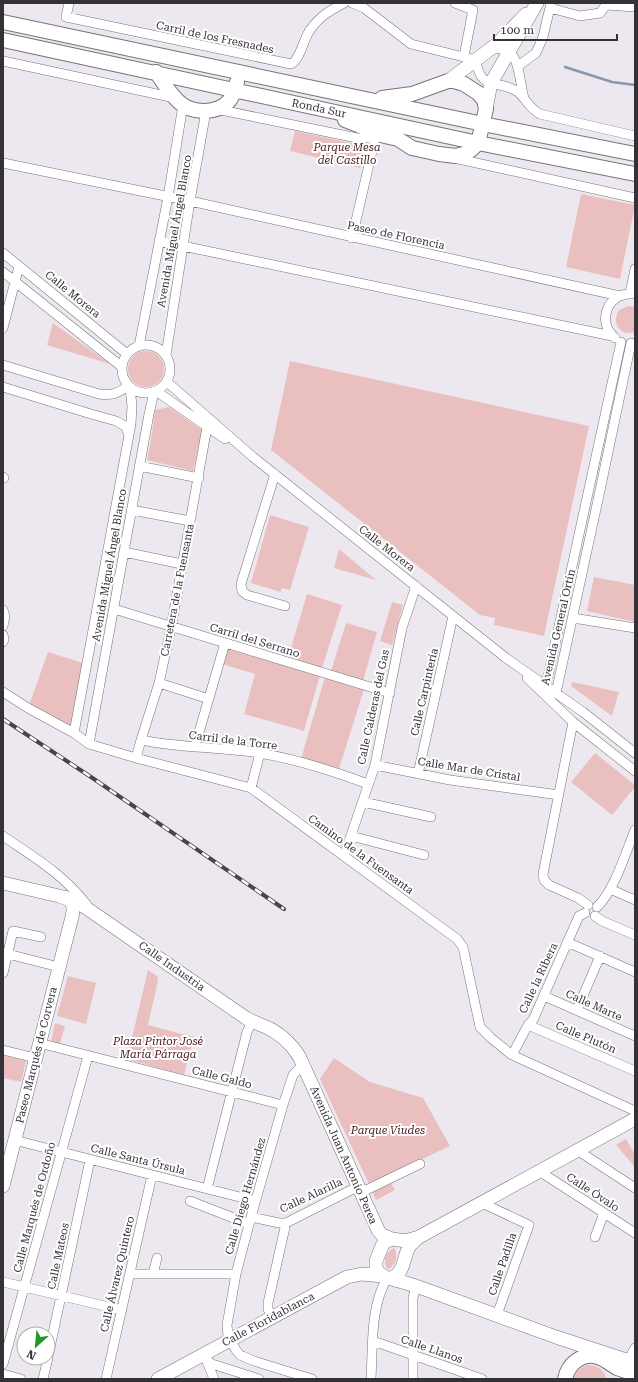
<svg xmlns="http://www.w3.org/2000/svg" width="638" height="1382" font-family="'Roboto Serif',serif">
<style>
.green{fill:#e9c0bf}
.lines{fill:none;stroke-linecap:round;stroke-linejoin:round}
.stream{stroke:#869aae;stroke-width:2.5}
.minor-casing{stroke:#78737b;stroke-width:10}
.secondary-casing{stroke:#78737b;stroke-width:14}
.primary-casing{stroke:#78737b;stroke-width:16}
.minor{stroke:#fff;stroke-width:9}
.secondary{stroke:#fff;stroke-width:13}
.primary{stroke:#fff;stroke-width:14}
.rail-casing{stroke:#48454a;stroke-width:4}
.rail{stroke:#fff;stroke-width:2.5;stroke-dasharray:8;stroke-linecap:butt}
.labels{text-anchor:middle;stroke-width:4;stroke-linejoin:round;paint-order:stroke}
.street-label{font-size:11px;fill:#343236;stroke:#fff}
.park-label{font-size:11px;font-style:italic;fill:#491619;stroke:#fff}
</style>
<rect width="100%" height="100%" fill="#ede7f0"/>
<path class="green" d="M 295,131 L 365,146 L 360,168 L 290,151 Z
M 581,194 L 635,205 L 620,279 L 566,267 Z
M 628,306 L 635,307 L 635,332 C 620,337 611,323 619,310 Z
M 53,323 L 110,364 L 47,345 Z
M128 369a18 18 0 1 1 36 0a18 18 0 1 1-36 0Z
M 290,361 L 589,426 L 544,636 L 494,625 L 495,618 L 480,615 L 271,450 Z
M 169,407 L 202,430 L 193,471 L 147,460 L 151,440 L 155,410 Z
M 270,515 L 309,527 L 290,590 L 282,588 L 281,592 L 251,583 Z
M 339,549 L 376,580 L 334,568 Z
M 594,577 L 635,585 L 635,622 L 587,611 Z
M 307,594 L 342,605 L 322,668 L 288,658 Z
M 392,602 L 403,605 L 392,645 L 380,641 Z
M 346,623 L 377,632 L 363,681 L 331,671 Z
M 226,649 L 320,675 L 304,731 L 244,714 L 255,674 L 222,664 Z
M 48,652 L 86,664 L 74,733 L 28,708 Z
M 325,677 L 364,689 L 339,769 L 301,759 Z
M 572,682 L 619,692 L 612,716 L 571,686 Z
M 595,753 L 635,785 L 635,787 L 612,815 L 571,782 Z
M 148,970 L 157,976 L 158,981 L 148,1025 L 194,1037 L 184,1075 L 127,1059 Z
M 68,976 L 96,983 L 86,1024 L 57,1016 Z
M 55,1023 L 65,1026 L 60,1044 L 51,1041 Z
M 3,1055 L 26,1061 L 21,1082 L 3,1078 Z
M 334,1058 L 370,1082 L 423,1098 L 450,1146 L 369,1184 L 320,1079 Z
M 626,1139 L 635,1155 L 634,1166 L 616,1145 Z
M 390,1182 L 395,1190 L 376,1200 L 372,1191 Z
M 394,1248 C 399,1255 396,1266 388,1269 C 382,1262 385,1252 394,1248 Z
M 587,1365 C 597,1365 603,1369 607,1379 L 574,1379 C 575,1372 580,1368 587,1365 Z"/>
<g class="lines">
<path class="stream" d="M 565,67 L 612,82 L 635,85"/>
<g class="minor-casing">
<path id="minor" d="M 69,3 L 66,17 L 291,64 C 300,60 304,38 310,30 C 320,16 329,11 344,3
M 352,3 L 364,8 L 411,44 L 476,60 C 480,93 501,79 518,92 C 527,100 529,108 540,114 L 635,136
M 455,3 L 473,10 L 464,56
M 550,8 L 580,16 L 600,13 L 606,5 L 635,7
M 489,50 C 522,41 518,79 524,98
M 3,61 L 175,98
M 518,66 L 536,53 L 543,37 L 551,3
M 216,109 L 362,139 L 376,134
M 454,158 L 635,198
M 3,163 L 190,201 L 620,296
M 352,238 L 376,134
M 159,241 L 612,336
M 3,253 L 127,354
M 3,272 L 122,367
M 630,294 L 635,269
M 3,328 L 19,266
M 615,338 C 595,321 609,290 635,294
M 621,342 L 549,672 L 545,685 L 544,694 L 556,693 L 598,500 L 631,343
M122 369a24 24 0 1 1 48 0a24 24 0 1 1-48 0Z
M 139,346 L 168,197 L 183,105
M 166,355 L 190,201 L 206,111
M 3,365 L 99,394 C 113,396 117,393 129,386
M 167,382 L 253,457 L 506,658 L 583,712 L 635,753
M 3,387 L 91,414 L 116,421 L 125,426 L 129,435
M 156,391 L 225,439
M 139,466 L 199,478
M 275,474 L 241,584 L 242,591 L 247,595 L 285,606
M 3,477 L 4,478
M 132,510 L 190,521
M 124,552 L 182,564
M 114,609 L 390,693
M 3,610 L 5,616 L 3,626
M 573,618 L 635,628
M 3,635 L 4,639 L 3,642
M 527,678 L 573,722 L 635,771
M 159,683 L 209,699
M 3,692 L 28,708 L 74,733 L 89,744 L 136,758 L 251,788 L 457,939 L 463,947 L 480,1027 L 491,1038 L 512,1055 L 635,1111
M 573,722 L 543,874 L 544,880 L 549,885 L 578,898 L 588,905
M 74,733 L 131,424 L 132,406 L 130,387
M 141,740 C 180,748 220,747 259,753 C 296,759 333,771 368,784
M 89,744 L 149,414 L 154,392
M 195,746 L 225,643
M 136,758 L 141,740 L 159,683 L 171,628 L 207,427 L 210,419
M 375,765 L 450,780 L 559,795
M 418,774 L 453,616
M 251,788 L 260,753
M 363,802 L 431,817
M 3,836 C 35,858 63,874 87,905
M 351,836 L 424,855
M 344,856 L 375,765 L 402,628 L 416,586
M 610,889 L 635,900
M 597,907 C 614,891 626,852 635,830
M 595,916 L 602,921 L 635,935
M 567,942 L 635,972
M 8,954 L 59,967
M 3,973 L 13,931 L 41,937
M 544,996 L 635,1036
M 577,1010 L 600,956
M 528,1025 L 635,1071
M 39,1043 L 283,1105
M 3,1050 L 35,1058
M 512,1055 L 528,1025 L 533,1020 L 579,916 L 585,913
M 303,1064 L 293,1075 L 283,1105 L 251,1217 L 236,1274 L 227,1325 L 228,1336 L 236,1350 L 240,1355 L 254,1361 L 312,1379
M 14,1140 L 255,1201
M 577,1150 L 635,1188
M 539,1171 L 635,1233
M 207,1189 L 247,1032 L 252,1022
M 360,1193 L 420,1164
M 190,1201 L 249,1224
M 482,1203 L 529,1225 L 497,1315
M 251,1217 L 279,1223 L 286,1223 L 357,1187
M 595,1237 L 604,1213
M 130,1274 L 236,1274
M 153,1274 L 157,1258
M 3,1282 L 122,1310
M 272,1317 L 268,1309 L 268,1303 L 286,1223
M 373,1341 L 482,1379
M 48,1357 L 90,1160
M 206,1359 L 214,1379
M 207,1360 L 212,1364 L 259,1379
M 629,1361 L 633,1351 L 635,1348
M 3,1364 L 88,1056
M 3,1374 L 21,1379
M 43,1379 L 48,1358
M 106,1379 L 152,1175
M 371,1379 C 373,1345 370,1308 387,1278
M 413,1379 L 413,1298 L 416,1286"/>
</g>
<g class="secondary-casing">
<path id="secondary" d="M 448,81 L 497,44 L 526,14
M 486,109 L 491,83 L 537,3
M 3,883 L 59,896 L 79,903 L 246,1018 C 253,1022 259,1024 266,1027 C 280,1033 291,1044 299,1056 L 378,1230 L 382,1235 L 392,1239
M 3,1186 L 72,917 C 74,908 74,901 65,897
M 419,1237 L 406,1241 L 392,1239 L 385,1242 L 382,1246 L 376,1261 L 376,1268 L 379,1273 L 385,1277 L 416,1286 L 556,1337 L 635,1363
M 390,1278 C 404,1275 403,1260 408,1249 C 410,1244 415,1241 419,1237 L 635,1119
M 158,1379 L 347,1277 L 362,1274 L 383,1276"/>
</g>
<g class="primary-casing">
<path id="primary" d="M 3,22 L 483,124 L 635,154
M 3,40 L 478,143 L 635,174
M 156,72 C 163,82 170,94 179,102 C 192,114 216,114 228,102 C 234,96 235,89 237,82
M 345,120 L 358,125 L 376,134 L 398,139 L 412,148 L 439,154 L 456,156 L 467,153 L 473,148 L 478,143 L 486,109 L 484,100 L 478,93 L 464,84 L 454,81 L 448,81 L 412,94 L 382,98
M 565,1379 C 568,1364 582,1352 598,1357 C 605,1359 610,1364 617,1368 C 623,1370 629,1372 635,1374"/>
</g>
<use href="#minor" class="minor"/>
<use href="#secondary" class="secondary"/>
<use href="#primary" class="primary"/>
<g class="rail-casing">
<path id="rail" d="M 3,719 L 91,777 L 284,909"/>
</g>
<use href="#rail" class="rail"/>
</g>
<g class="labels">
<g class="street-label">
<text transform="translate(215 37) rotate(12)" y="4">Carril de los Fresnades</text>
<text transform="translate(319 108) rotate(12)" y="4">Ronda Sur</text>
<text transform="translate(174 231) rotate(-80)" y="4">Avenida Miguel Ángel Blanco</text>
<text transform="translate(396 235) rotate(12)" y="4">Paseo de Florencia</text>
<text transform="translate(73 294) rotate(39)" y="4">Calle Morera</text>
<text transform="translate(387 548) rotate(38)" y="4">Calle Morera</text>
<text transform="translate(109 565) rotate(-80)" y="4">Avenida Miguel Ángel Blanco</text>
<text transform="translate(177 590) rotate(-79)" y="4">Carretera de la Fuensanta</text>
<text transform="translate(558 627) rotate(-77)" y="4">Avenida General Ortín</text>
<text transform="translate(255 640) rotate(17)" y="4">Carril del Serrano</text>
<text transform="translate(424 692) rotate(-77)" y="4">Calle Carpintería</text>
<text transform="translate(373 707) rotate(-78)" y="4">Calle Calderas del Gas</text>
<text transform="translate(233 740) rotate(7)" y="4">Carril de la Torre</text>
<text transform="translate(469 769) rotate(9)" y="4">Calle Mar de Cristal</text>
<text transform="translate(361 854) rotate(36)" y="4">Camino de la Fuensanta</text>
<text transform="translate(172 966) rotate(35)" y="4">Calle Industria</text>
<text transform="translate(538 978) rotate(-65)" y="4">Calle la Ribera</text>
<text transform="translate(594 1005) rotate(24)" y="4">Calle Marte</text>
<text transform="translate(586 1037) rotate(23)" y="4">Calle Plutón</text>
<text transform="translate(36 1055) rotate(-76)" y="4">Paseo Marqués de Corvera</text>
<text transform="translate(222 1077) rotate(14)" y="4">Calle Galdo</text>
<text transform="translate(344 1155) rotate(66)" y="4">Avenida Juan Antonio Perea</text>
<text transform="translate(138 1159) rotate(14)" y="4">Calle Santa Úrsula</text>
<text transform="translate(593 1192) rotate(33)" y="4">Calle Óvalo</text>
<text transform="translate(311 1195) rotate(-25)" y="4">Calle Alarilla</text>
<text transform="translate(245 1196) rotate(-74)" y="4">Calle Diego Hernández</text>
<text transform="translate(34 1207) rotate(-75)" y="4">Calle Marqués de Ordoño</text>
<text transform="translate(58 1256) rotate(-78)" y="4">Calle Mateos</text>
<text transform="translate(502 1264) rotate(-71)" y="4">Calle Padilla</text>
<text transform="translate(117 1274) rotate(-77)" y="4">Calle Álvarez Quintero</text>
<text transform="translate(268 1319) rotate(-28)" y="4">Calle Floridablanca</text>
<text transform="translate(432 1349) rotate(19)" y="4">Calle Llanos</text>
</g>
<g class="park-label">
<text x="347" y="151">Parque Mesa<tspan x="347" dy="13">del Castillo</tspan></text>
<text x="158" y="1045">Plaza Pintor José<tspan x="158" dy="13">María Párraga</tspan></text>
<text x="388" y="1134">Parque Viudes</text>
</g>
</g>
<rect width="638" height="1382" fill="none" stroke="#343236" stroke-width="8"/>
<g transform="translate(36 1346) rotate(207)"><circle r="19" fill="#ffffff" stroke="#aeadaf"/>
<path d="M0-3L7 15L0 10L-7 15Z" fill="#239727"/>
<text y="-6" font-size="11" font-weight="bold" text-anchor="middle" fill="#343236">N</text>
</g>
<path d="M494 34v6h123v-6" fill="none" stroke="#343236" stroke-width="2"/>
<text x="500" y="34" font-size="12" fill="#343236" stroke="#ffffff" stroke-width="3" paint-order="stroke">100 m</text>
</svg>
